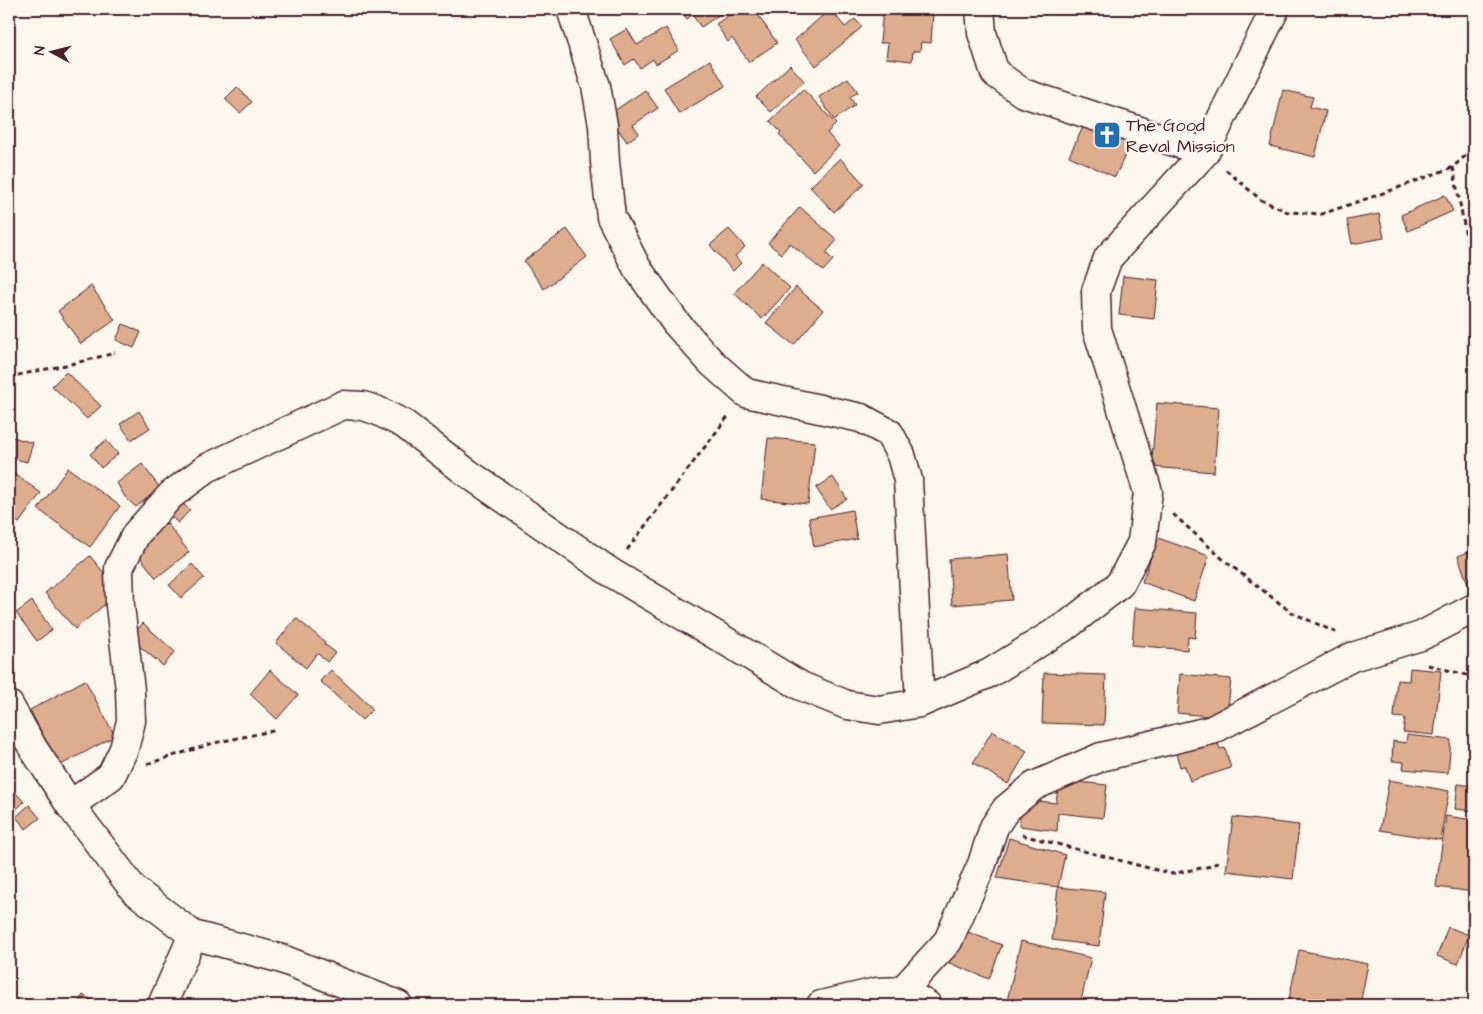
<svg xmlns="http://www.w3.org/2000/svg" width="1483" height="1014" font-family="'Architects Daughter',sans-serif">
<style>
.building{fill:#ddad8e;stroke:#4a1f2b}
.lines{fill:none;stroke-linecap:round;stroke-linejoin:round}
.minor-casing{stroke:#4a1f2b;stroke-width:31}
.path{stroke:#4a1f2b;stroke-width:3;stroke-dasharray:5 4;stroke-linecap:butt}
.minor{stroke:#fbf7ec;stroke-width:28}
.labels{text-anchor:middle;stroke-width:5;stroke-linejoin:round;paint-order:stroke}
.poi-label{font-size:18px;fill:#4a1f2b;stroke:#fbf7ec;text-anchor:start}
</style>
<rect width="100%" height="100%" fill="#fbf7ec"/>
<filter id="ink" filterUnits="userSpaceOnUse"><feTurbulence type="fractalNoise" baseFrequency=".02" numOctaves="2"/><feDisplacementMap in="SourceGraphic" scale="10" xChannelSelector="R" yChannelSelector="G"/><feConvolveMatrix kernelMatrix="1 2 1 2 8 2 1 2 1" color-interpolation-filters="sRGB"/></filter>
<g filter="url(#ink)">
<path class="building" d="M 680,9 L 728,9 L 701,27 L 692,15 L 687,19 Z
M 738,9 L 754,9 L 777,43 L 749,62 L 732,38 L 728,42 L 716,24 Z
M 830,9 L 845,27 L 855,19 L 862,27 L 816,66 L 795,40 Z
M 883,9 L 924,9 L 924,12 L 933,13 L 931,43 L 921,42 L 920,51 L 913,51 L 912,61 L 886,58 L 888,43 L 880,43 Z
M 666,28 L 679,50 L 656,64 L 653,59 L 640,68 L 634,59 L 625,65 L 610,39 L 627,29 L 637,45 Z
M 710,60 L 725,86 L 679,114 L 664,88 Z
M 790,65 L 804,81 L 771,112 L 756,97 Z
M 848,78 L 858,92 L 850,97 L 855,105 L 834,120 L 819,97 Z
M 237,87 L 252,102 L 240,113 L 225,99 Z
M 803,89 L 836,124 L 827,133 L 839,146 L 813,171 L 779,134 L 781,132 L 770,121 Z
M 645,90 L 658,108 L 633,125 L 639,133 L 627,142 L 608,115 Z
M 1283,90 L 1313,97 L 1310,107 L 1326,111 L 1315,157 L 1270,146 Z
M 1087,119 L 1132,140 L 1115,177 L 1069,156 Z
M 840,158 L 864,184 L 834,212 L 810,187 Z
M 1445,195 L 1453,211 L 1408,231 L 1401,215 Z
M 800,207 L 837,240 L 826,253 L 833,260 L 823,271 L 790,243 L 781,254 L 768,243 Z
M 1379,214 L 1384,238 L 1352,244 L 1347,220 Z
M 567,229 L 587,257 L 544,289 L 524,261 Z
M 729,229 L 745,247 L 735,256 L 741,263 L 733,271 L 710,245 Z
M 762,262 L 790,288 L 762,319 L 734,293 Z
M 1123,276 L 1158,280 L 1154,319 L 1119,315 Z
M 91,286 L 115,320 L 81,344 L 58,311 Z
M 796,287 L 823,310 L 794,345 L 766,323 Z
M 123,324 L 141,332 L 134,348 L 116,340 Z
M 66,372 L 101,406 L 87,419 L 52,386 Z
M 1157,403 L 1219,408 L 1214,472 L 1151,467 Z
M 139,411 L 150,428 L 131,440 L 120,424 Z
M 9,436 L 33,443 L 27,462 L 9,457 Z
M 768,438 L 815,442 L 808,504 L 761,499 Z
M 106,440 L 118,454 L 101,468 L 90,454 Z
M 142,464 L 160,488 L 136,507 L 125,497 L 117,483 Z
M 68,468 L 120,506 L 90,547 L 38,509 Z
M 9,470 L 41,493 L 19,523 L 9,515 Z
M 833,477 L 847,499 L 830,509 L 816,488 Z
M 177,499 L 190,510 L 178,523 L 166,512 Z
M 852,510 L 857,539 L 814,547 L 809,518 Z
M 167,523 L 189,552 L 156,578 L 134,549 Z
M 1158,538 L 1209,556 L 1194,601 L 1142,582 Z
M 1474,550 L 1474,595 L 1472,596 L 1458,556 Z
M 1008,554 L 1012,600 L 952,605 L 949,559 Z
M 90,556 L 120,592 L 75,629 L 45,593 Z
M 192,564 L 204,578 L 181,598 L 169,585 Z
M 32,601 L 52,630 L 37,641 L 16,613 Z
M 1135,608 L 1197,613 L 1195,638 L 1188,637 L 1187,650 L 1132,645 Z
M 296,618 L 325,642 L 324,644 L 335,652 L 327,662 L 317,653 L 306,668 L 276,643 Z
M 143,623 L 175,652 L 163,666 L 130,638 Z
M 1410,668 L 1441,671 L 1434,735 L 1403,732 L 1405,718 L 1394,717 L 1397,680 L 1409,681 Z
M 270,670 L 298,695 L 277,719 L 250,694 Z
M 331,670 L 373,709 L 362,720 L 320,681 Z
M 1044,673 L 1106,675 L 1104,725 L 1042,723 Z
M 1180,674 L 1231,679 L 1227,718 L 1177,713 Z
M 85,680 L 115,736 L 59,766 L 30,710 Z
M 992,731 L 1027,751 L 1008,784 L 973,763 Z
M 1215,735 L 1220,749 L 1225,748 L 1231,768 L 1190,781 L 1185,766 L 1180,767 L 1174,747 Z
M 1407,735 L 1451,740 L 1448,773 L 1403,769 L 1404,762 L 1392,761 L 1393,741 L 1406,743 Z
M 1059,780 L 1107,785 L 1103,818 L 1058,813 L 1057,831 L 1019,826 L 1022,799 L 1056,803 Z
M 1389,780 L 1449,791 L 1440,840 L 1380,830 Z
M 1458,784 L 1474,786 L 1474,811 L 1455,809 Z
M 9,785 L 24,802 L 9,816 Z
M 29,805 L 40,818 L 26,829 L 16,817 Z
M 1446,816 L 1474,820 L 1474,892 L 1436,887 Z
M 1233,817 L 1299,825 L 1293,879 L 1226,871 Z
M 1009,838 L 1065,855 L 1058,887 L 997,878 Z
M 1058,887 L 1105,892 L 1099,946 L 1052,940 Z
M 1448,927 L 1469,935 L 1458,964 L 1437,956 Z
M 960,929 L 1002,945 L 989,979 L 947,962 Z
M 1021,941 L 1091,958 L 1080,1005 L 1006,1005 Z
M 1299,950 L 1368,964 L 1360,1005 L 1288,1004 Z
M 83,995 L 100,1005 L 77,1005 Z
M 47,999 L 56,1005 L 42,1005 Z"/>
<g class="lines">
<g class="minor-casing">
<path id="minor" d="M 571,9 L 596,86 L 603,125 L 605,162 L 611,217 L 637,268 L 676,323 L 712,363 L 746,393 L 861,418 L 889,433 L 901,455 L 908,480 L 920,703
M 980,9 L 982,33 L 995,73 L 1023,93 L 1205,152
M 9,705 L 33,748 L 70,805 L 134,890 L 193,935 L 282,959 L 398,1005
M 70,805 L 111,776 L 124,749 L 131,721 L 130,690 L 120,606 L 119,568 L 136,534 L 171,495 L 207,468 L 343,405 L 363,406 L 376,410 L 404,424 L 466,472 L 610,572 L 801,686 L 847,705 L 879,710 L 920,703 L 990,673 L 1069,624 L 1120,584 L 1142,542 L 1148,492 L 1097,329 L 1096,291 L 1108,258 L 1205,152 L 1275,9
M 902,991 L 948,941 L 982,864 L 994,827 L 1006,809 L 1034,786 L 1101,757 L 1212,730 L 1352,657 L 1421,636 L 1474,608
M 162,1005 L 193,935
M 821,1005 L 877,992 L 902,991 L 927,1005"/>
</g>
<path class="path" d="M 1453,167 L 1474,278
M 1226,170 L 1261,200 L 1288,212 L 1322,214 L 1395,189 L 1453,167 L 1474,148
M 9,377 L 75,363 L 115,353
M 1173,514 L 1225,561 L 1291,612 L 1337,633
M 627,550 L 729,415
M 1428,665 L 1474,677
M 147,764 L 214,743 L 277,730
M 1022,835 L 1172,874 L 1211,866 L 1220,861"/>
<use href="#minor" class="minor"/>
</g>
</g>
<defs>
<g id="church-square" transform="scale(1.4375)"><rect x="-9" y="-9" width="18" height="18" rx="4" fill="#1f6fb2" stroke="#fbf7ec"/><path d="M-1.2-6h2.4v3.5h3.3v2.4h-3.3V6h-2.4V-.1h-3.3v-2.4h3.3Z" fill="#fff"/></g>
</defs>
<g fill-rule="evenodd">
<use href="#church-square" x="1107" y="135"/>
</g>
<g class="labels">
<g class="poi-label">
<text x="1126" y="131">The Good<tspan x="1126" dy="21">Reval Mission</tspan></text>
</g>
</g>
<rect width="1483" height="1014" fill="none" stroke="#fbf7ec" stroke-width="30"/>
<rect x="15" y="15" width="1453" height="984" fill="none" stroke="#4a1f2b" stroke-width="2" filter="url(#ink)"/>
<g transform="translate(52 52) rotate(277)" stroke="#fbf7ec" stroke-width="4" paint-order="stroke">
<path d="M0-4L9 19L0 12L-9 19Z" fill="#4a1f2b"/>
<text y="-8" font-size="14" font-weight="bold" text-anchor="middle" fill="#4a1f2b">N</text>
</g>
</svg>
